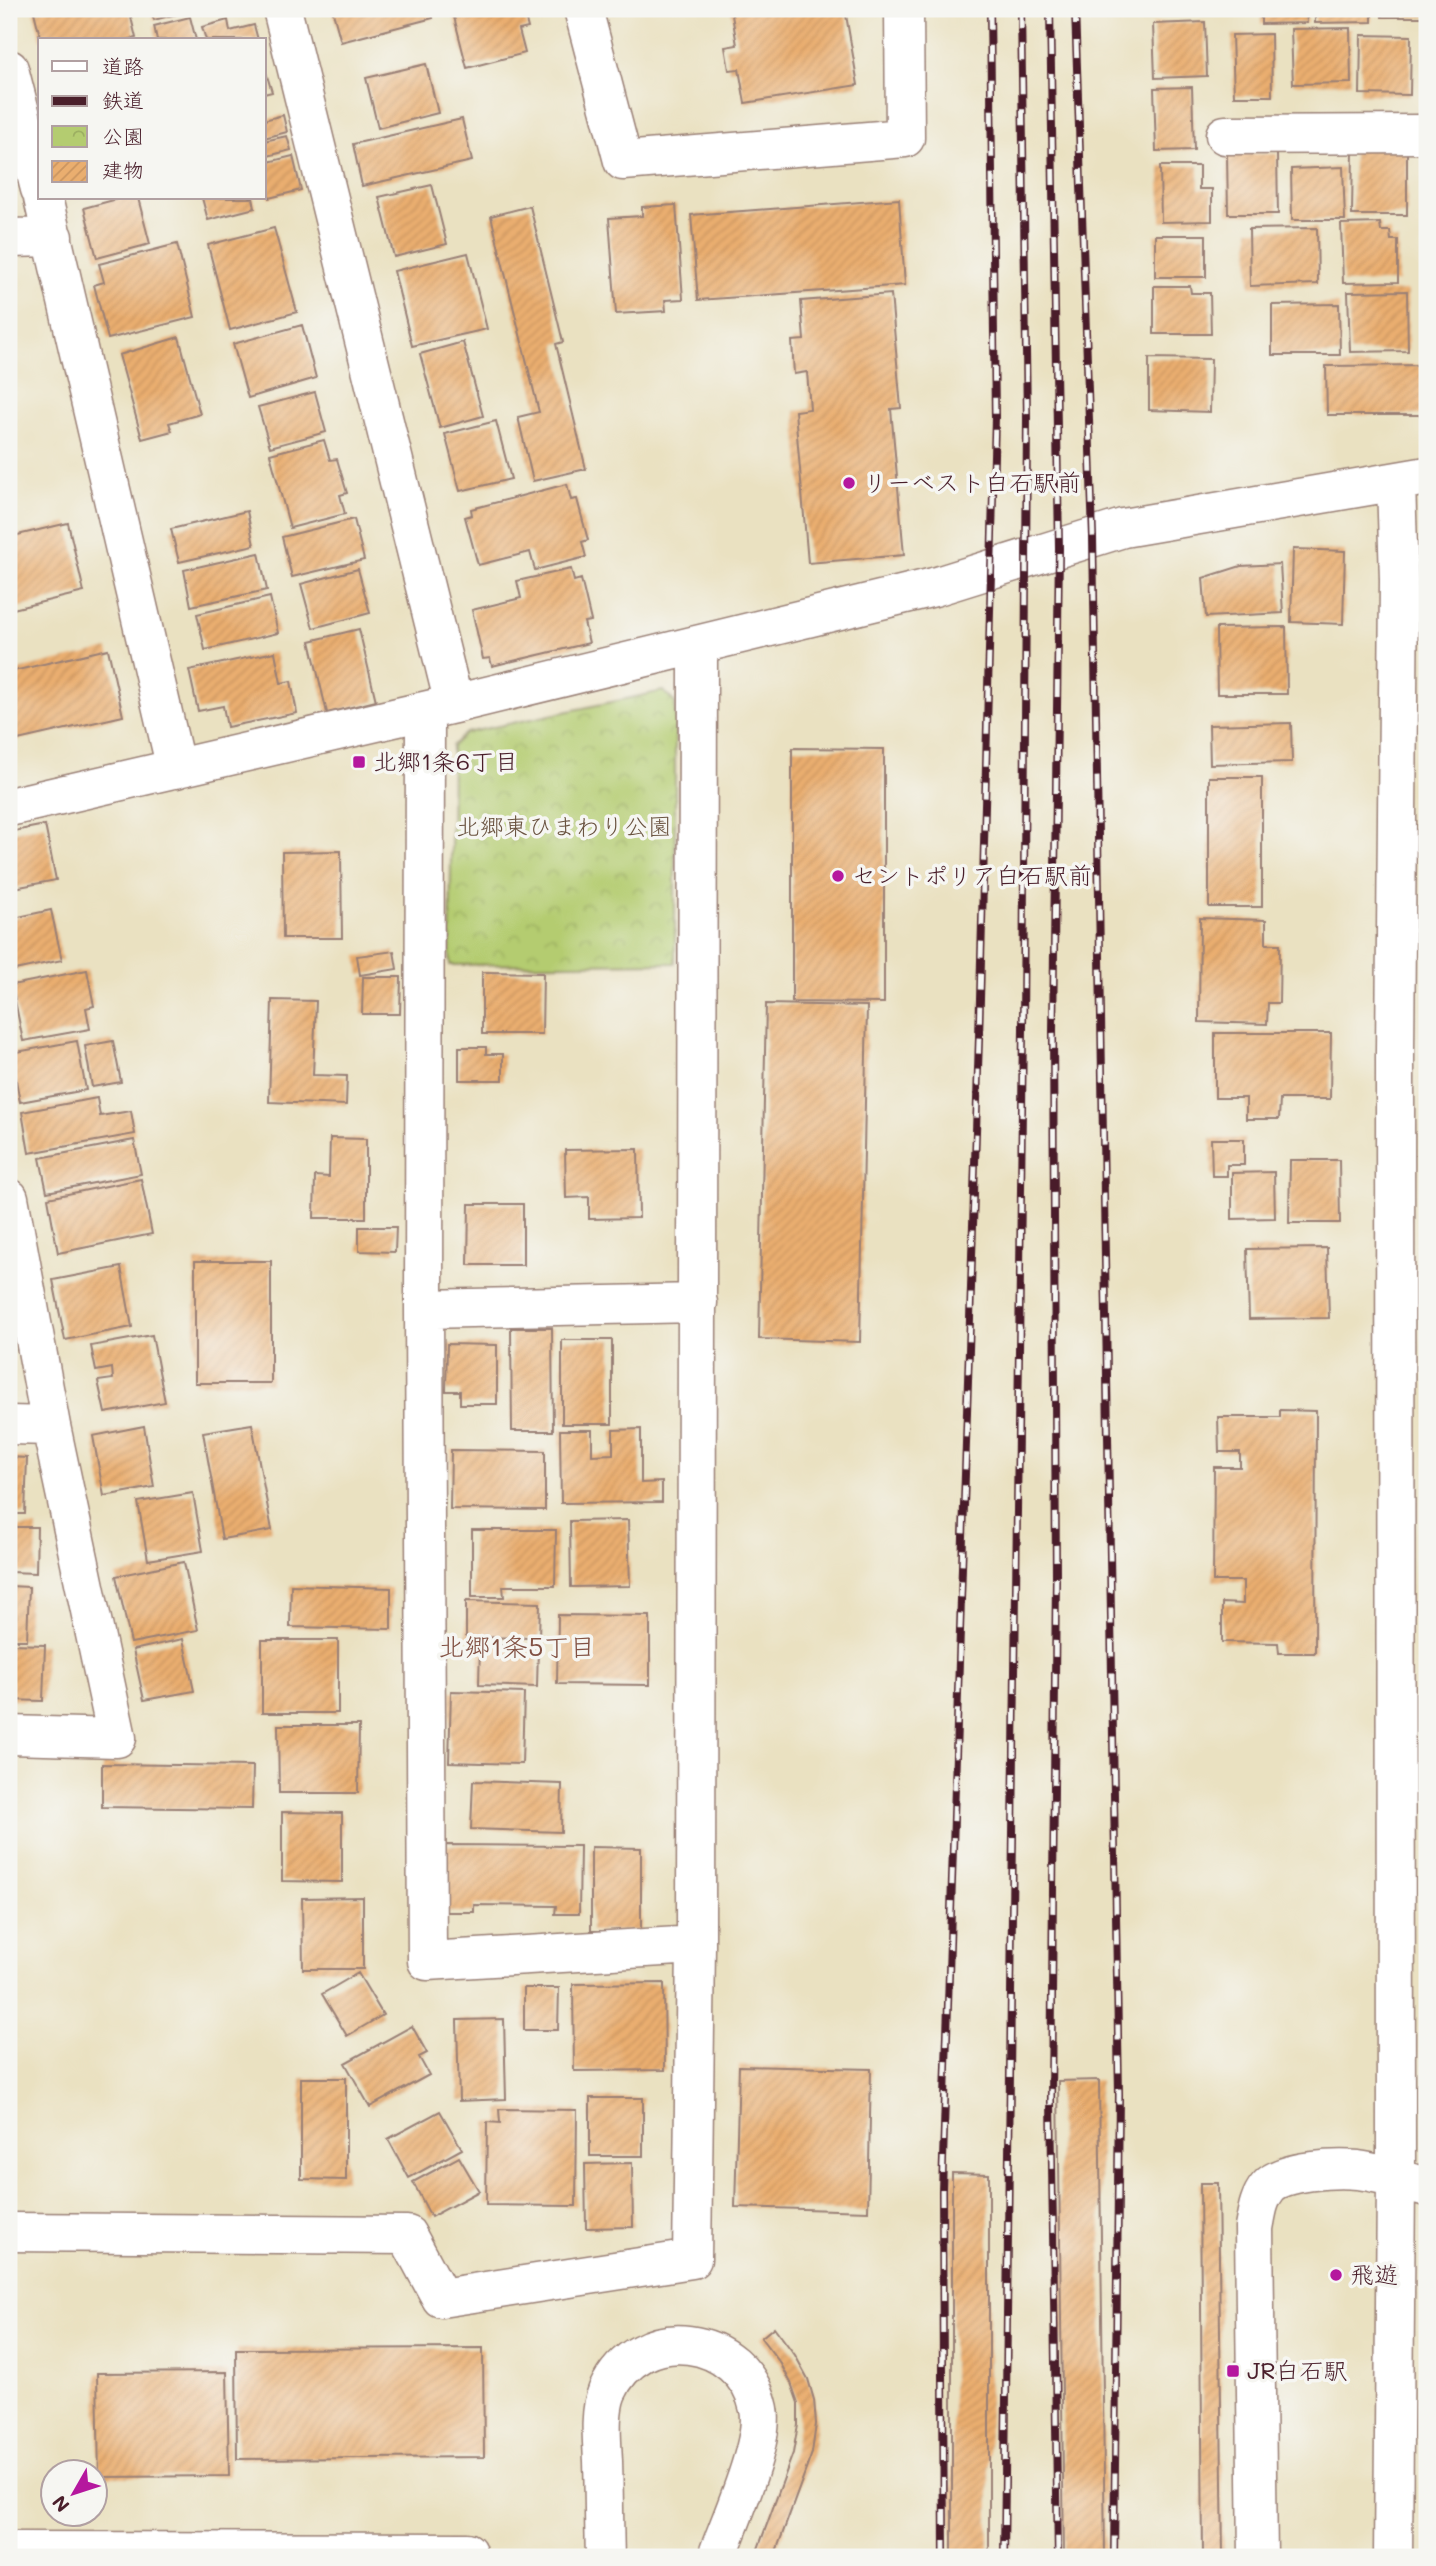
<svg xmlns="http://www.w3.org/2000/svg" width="1436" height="2566" font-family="Mali,'Klee One',sans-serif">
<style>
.park{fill:url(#park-crowns);stroke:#7f764e;stroke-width:2}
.building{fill:url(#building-hatch)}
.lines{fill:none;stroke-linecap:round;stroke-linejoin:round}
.minor-casing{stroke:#9a8076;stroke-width:41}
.minor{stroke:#fff;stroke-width:38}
.rail-casing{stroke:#4a1f2b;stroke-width:8}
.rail{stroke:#f6f6f2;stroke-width:5;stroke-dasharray:16;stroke-linecap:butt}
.poi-dot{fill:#b5179e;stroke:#f6f6f2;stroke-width:2.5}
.labels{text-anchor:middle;stroke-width:7;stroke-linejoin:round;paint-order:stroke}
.poi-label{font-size:24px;fill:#4a1f2b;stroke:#f6f6f2;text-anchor:start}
.park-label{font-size:24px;fill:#6a5340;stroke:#f6f6f2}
.neighbourhood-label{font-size:26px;fill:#825143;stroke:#f6f6f2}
</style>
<defs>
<pattern id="park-crowns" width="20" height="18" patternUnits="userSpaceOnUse" patternTransform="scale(1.75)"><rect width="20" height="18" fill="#b4cc70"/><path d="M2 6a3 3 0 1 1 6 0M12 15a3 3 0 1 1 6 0" fill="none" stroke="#9caf61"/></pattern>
<pattern id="building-hatch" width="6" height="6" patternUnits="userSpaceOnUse" patternTransform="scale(1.75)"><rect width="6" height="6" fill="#eaae6f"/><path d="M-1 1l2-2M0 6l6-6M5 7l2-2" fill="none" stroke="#ca9560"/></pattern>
</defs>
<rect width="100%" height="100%" fill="#f6f6f2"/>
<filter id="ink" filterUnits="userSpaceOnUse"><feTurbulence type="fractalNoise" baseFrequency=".0143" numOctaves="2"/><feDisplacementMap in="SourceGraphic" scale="14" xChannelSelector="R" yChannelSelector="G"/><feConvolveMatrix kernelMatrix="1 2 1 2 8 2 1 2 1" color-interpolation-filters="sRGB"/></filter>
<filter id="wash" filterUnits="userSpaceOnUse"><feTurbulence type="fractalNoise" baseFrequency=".00686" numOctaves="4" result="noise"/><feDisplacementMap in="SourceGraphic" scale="28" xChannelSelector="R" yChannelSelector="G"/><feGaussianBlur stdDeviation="1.57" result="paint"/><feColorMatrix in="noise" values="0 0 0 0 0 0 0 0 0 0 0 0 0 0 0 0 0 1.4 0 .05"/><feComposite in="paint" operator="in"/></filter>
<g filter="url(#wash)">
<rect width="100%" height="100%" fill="#eae1c1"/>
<path class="park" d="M 663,691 L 675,703 L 675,963 L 450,965 L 452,746 L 466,733 Z"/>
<g id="blocks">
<path class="building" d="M 48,9 L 129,9 L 136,38 L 125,40 L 41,40 L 34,12 Z
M 150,9 L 192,9 L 192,10 L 154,20 Z
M 332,9 L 431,9 L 433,18 L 341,42 Z
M 452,9 L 523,9 L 528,28 L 519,30 L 525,53 L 467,68 Z
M 731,9 L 845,9 L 858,85 L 745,103 L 739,69 L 729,70 L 725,47 L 737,45 Z
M 1155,9 L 1183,9 L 1183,13 L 1155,13 Z
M 1261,9 L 1306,9 L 1307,23 L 1261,24 Z
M 1315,9 L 1372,9 L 1372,22 L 1315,23 Z
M 1382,9 L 1426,9 L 1426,17 L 1382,17 Z
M 190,17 L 196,40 L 157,40 L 154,26 Z
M 228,20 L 230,31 L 254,25 L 258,40 L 206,40 L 202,27 Z
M 1205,22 L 1207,76 L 1155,78 L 1153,24 Z
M 1350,28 L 1351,83 L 1293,84 L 1291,29 Z
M 1271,34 L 1272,96 L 1234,96 L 1232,35 Z
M 1361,35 L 1411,36 L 1410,95 L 1360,94 Z
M 426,64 L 438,113 L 378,128 L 366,78 Z
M 264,66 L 272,92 L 264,94 Z
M 1192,87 L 1194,150 L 1156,151 L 1154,88 Z
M 283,115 L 287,132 L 264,138 L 264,120 Z
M 462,119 L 472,161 L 362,186 L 353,144 Z
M 287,136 L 291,150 L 264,157 L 264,141 Z
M 1353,147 L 1407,148 L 1407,215 L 1352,215 Z
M 1227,154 L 1277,154 L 1278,214 L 1228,214 Z
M 293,156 L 301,190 L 269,198 L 264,178 L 264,163 Z
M 1160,166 L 1199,166 L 1199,189 L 1212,189 L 1212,221 L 1161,222 Z
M 1343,167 L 1345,220 L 1292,220 L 1291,169 Z
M 432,185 L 447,244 L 394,257 L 379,197 Z
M 121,198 L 138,198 L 150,244 L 97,258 L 84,208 Z
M 202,198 L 253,198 L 255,208 L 208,220 Z
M 899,199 L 905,285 L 698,300 L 691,215 Z
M 676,205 L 683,299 L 665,300 L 666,311 L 616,314 L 609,218 L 642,216 L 642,207 Z
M 530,206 L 563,342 L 556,344 L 586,469 L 533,481 L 518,417 L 539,412 L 491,216 Z
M 1380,223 L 1381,231 L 1390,231 L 1391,240 L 1398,240 L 1398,282 L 1343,283 L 1341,224 Z
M 274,228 L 297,312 L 230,330 L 208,245 Z
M 1317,228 L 1318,284 L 1250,286 L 1249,229 Z
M 1155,235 L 1206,235 L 1206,277 L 1155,277 Z
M 177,244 L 195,317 L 108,339 L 94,285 L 104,282 L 99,264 Z
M 468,253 L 487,329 L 412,346 L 394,271 Z
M 1154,286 L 1190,286 L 1191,293 L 1210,293 L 1211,334 L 1154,334 Z
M 1407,291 L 1408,351 L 1350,352 L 1348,292 Z
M 891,294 L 901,408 L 891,409 L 904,555 L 808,563 L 795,411 L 810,409 L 807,372 L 794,374 L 792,341 L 804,340 L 801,301 Z
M 1339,304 L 1340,355 L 1272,355 L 1272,305 Z
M 302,325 L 316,378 L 248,398 L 233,344 Z
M 179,337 L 200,414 L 169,423 L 172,431 L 142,439 L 119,355 Z
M 463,342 L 483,416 L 440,428 L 420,354 Z
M 1149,358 L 1211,359 L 1210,412 L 1149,410 Z
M 1427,365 L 1427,415 L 1327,415 L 1326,366 Z
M 315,392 L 326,432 L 270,447 L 258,407 Z
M 496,421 L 511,479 L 460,491 L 445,434 Z
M 324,440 L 330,460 L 337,459 L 347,493 L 340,495 L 345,514 L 290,528 L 270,454 Z
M 567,484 L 571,500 L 577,499 L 588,540 L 582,542 L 586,557 L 535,570 L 530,552 L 478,565 L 465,517 L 472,515 L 471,509 Z
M 247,511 L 254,545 L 179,562 L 171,529 Z
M 354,519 L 364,560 L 292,577 L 282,537 Z
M 68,523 L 84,592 L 9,610 L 9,537 Z
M 1293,549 L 1345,551 L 1343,624 L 1291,622 Z
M 259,553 L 267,590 L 191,606 L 184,570 Z
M 1280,564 L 1283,613 L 1206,617 L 1203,578 L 1241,566 Z
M 358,569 L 370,613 L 313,628 L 301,584 Z
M 571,569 L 574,581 L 581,579 L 591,621 L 584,622 L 589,643 L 492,666 L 490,658 L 483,659 L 472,610 L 521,598 L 517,581 Z
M 270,597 L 278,633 L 205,650 L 197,614 Z
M 1286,627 L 1287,694 L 1217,694 L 1216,628 Z
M 359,629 L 376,701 L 327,713 L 310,641 Z
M 108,649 L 123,716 L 9,742 L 9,672 Z
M 275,652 L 281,683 L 291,681 L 297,713 L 227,727 L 223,706 L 198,711 L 189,670 Z
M 1291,723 L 1292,762 L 1210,764 L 1209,725 Z
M 792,748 L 884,749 L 884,1003 L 792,1002 Z
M 1209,777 L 1262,777 L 1262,907 L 1209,907 Z
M 45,825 L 56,880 L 9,889 L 9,832 Z
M 341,851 L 342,938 L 283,938 L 282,852 Z
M 51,910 L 62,960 L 10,971 L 9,919 Z
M 1200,918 L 1266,920 L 1266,944 L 1280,944 L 1279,1003 L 1268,1003 L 1267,1024 L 1199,1022 Z
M 394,951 L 397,969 L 360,975 L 357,956 Z
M 87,970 L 94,1006 L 86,1008 L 90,1029 L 23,1041 L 12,985 Z
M 482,972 L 543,973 L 542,1034 L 482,1034 Z
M 363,977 L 401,977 L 400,1014 L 362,1014 Z
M 272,1000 L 316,1001 L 313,1075 L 347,1076 L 346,1105 L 269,1102 Z
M 766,1004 L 867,1006 L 860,1342 L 759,1339 Z
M 1215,1033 L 1331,1033 L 1330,1099 L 1280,1099 L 1279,1119 L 1246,1119 L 1246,1098 L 1215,1098 Z
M 77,1041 L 86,1090 L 20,1102 L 11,1053 Z
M 113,1041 L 121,1082 L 92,1087 L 85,1046 Z
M 459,1047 L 486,1047 L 486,1054 L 503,1054 L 503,1080 L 459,1080 Z
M 97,1098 L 100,1116 L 131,1111 L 135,1134 L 29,1153 L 22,1112 Z
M 330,1138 L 366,1139 L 366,1218 L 314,1218 L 315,1176 L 329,1177 Z
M 1211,1139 L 1244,1139 L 1244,1165 L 1227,1165 L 1227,1176 L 1212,1176 Z
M 134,1140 L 141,1174 L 47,1192 L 40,1158 Z
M 638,1149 L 639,1218 L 589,1219 L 589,1197 L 566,1198 L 565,1150 Z
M 1290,1160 L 1339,1160 L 1340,1223 L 1289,1223 Z
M 1274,1172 L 1275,1218 L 1232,1219 L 1232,1173 Z
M 141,1179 L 152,1234 L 58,1253 L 48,1198 Z
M 469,1204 L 523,1204 L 523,1265 L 468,1265 Z
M 359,1227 L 396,1227 L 395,1252 L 359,1251 Z
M 1327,1248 L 1329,1318 L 1249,1319 L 1247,1249 Z
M 195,1261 L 271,1261 L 271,1383 L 195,1383 Z
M 121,1267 L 132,1327 L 65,1340 L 53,1280 Z
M 511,1328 L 552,1328 L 553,1431 L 512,1431 Z
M 152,1335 L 165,1402 L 105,1413 L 98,1381 L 113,1379 L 112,1368 L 96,1371 L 91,1346 Z
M 562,1340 L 612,1340 L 612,1424 L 562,1424 Z
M 447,1344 L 497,1345 L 497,1404 L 460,1404 L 460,1391 L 446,1391 Z
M 1280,1410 L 1316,1411 L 1315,1653 L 1279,1653 L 1278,1643 L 1222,1642 L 1222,1603 L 1243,1604 L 1243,1581 L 1213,1581 L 1214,1467 L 1240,1467 L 1240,1452 L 1219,1452 L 1218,1417 L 1280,1417 Z
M 252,1424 L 272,1530 L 222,1539 L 203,1432 Z
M 144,1426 L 154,1487 L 104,1496 L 93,1436 Z
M 641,1429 L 641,1483 L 662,1482 L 662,1502 L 561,1503 L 560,1430 L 592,1430 L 592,1455 L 613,1454 L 613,1430 Z
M 451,1450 L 545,1451 L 545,1510 L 450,1509 Z
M 9,1457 L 27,1458 L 25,1514 L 9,1514 Z
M 193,1493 L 203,1551 L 148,1560 L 138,1502 Z
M 628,1520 L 630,1586 L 571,1587 L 570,1521 Z
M 9,1527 L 37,1527 L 36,1573 L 9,1572 Z
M 472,1530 L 556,1530 L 555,1586 L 503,1586 L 504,1597 L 472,1597 Z
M 184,1562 L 198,1630 L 131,1643 L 116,1576 Z
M 291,1585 L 391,1588 L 391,1629 L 290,1627 Z
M 9,1586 L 29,1587 L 27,1640 L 9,1640 Z
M 466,1601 L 540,1603 L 539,1638 L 466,1637 Z
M 558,1615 L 650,1616 L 650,1685 L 557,1684 Z
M 183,1639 L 194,1691 L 144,1700 L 133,1650 Z
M 262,1640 L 338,1640 L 338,1713 L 262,1713 Z
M 9,1644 L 45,1645 L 43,1701 L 9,1700 Z
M 480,1645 L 538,1647 L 537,1687 L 479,1685 Z
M 451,1691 L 524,1693 L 522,1764 L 449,1762 Z
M 278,1725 L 359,1725 L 358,1793 L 279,1793 Z
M 102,1764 L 253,1766 L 252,1809 L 102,1807 Z
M 473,1781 L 562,1784 L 561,1832 L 471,1829 Z
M 282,1812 L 342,1813 L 342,1882 L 282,1881 Z
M 446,1845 L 580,1846 L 579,1914 L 555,1914 L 556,1906 L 474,1905 L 474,1912 L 446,1912 Z
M 591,1847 L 641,1848 L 641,1931 L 591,1931 Z
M 363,1897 L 363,1969 L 303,1969 L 302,1898 Z
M 358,1973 L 383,2015 L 347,2036 L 322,1994 Z
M 664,1983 L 665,2070 L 574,2071 L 573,1984 Z
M 524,1988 L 559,1988 L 558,2030 L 524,2030 Z
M 504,2019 L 506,2099 L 459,2101 L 457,2020 Z
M 412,2026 L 427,2053 L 419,2057 L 429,2075 L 370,2107 L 345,2063 Z
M 739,2066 L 871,2069 L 868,2211 L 735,2207 Z
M 301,2078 L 346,2078 L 346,2180 L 301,2179 Z
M 1099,2080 L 1105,2557 L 1064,2557 L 1058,2081 Z
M 590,2098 L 643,2098 L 643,2156 L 590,2156 Z
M 499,2109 L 577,2110 L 576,2206 L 486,2205 L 487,2122 L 500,2123 Z
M 440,2111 L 462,2149 L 409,2178 L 388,2139 Z
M 459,2157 L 479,2191 L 431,2217 L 413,2182 Z
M 632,2163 L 633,2227 L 586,2228 L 585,2164 Z
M 952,2173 L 989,2174 L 989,2557 L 952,2557 Z
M 1200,2183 L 1218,2183 L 1223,2557 L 1203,2557 Z
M 774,2327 L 795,2355 L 808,2379 L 814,2400 L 816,2424 L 812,2453 L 774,2557 L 755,2557 L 793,2453 L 798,2425 L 798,2403 L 791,2383 L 781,2364 L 761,2338 Z
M 483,2348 L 484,2457 L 237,2459 L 236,2349 Z
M 227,2372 L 229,2476 L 99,2477 L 97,2373 Z"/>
</g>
</g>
<g filter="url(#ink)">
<use href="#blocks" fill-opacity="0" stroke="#9a8076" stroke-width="2"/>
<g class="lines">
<g class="minor-casing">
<path id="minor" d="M 282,9 L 454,704
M 583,9 L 623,161 L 905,138 L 904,9
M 9,69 L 40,189
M 1225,135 L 1427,134
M 43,198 L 176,769
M 9,238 L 53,237
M 425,711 L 424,1309 L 427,1961 L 696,1945
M 9,807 L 454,704 L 934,587 L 1123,528 L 1427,476
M 9,1198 L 51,1426 L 117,1738 L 9,1735
M 424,1309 L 698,1303
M 9,1425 L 51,1426
M 9,2232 L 407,2235 L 441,2298 L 692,2259 L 696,1945 L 698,645
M 9,2551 L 467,2552 L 467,2557
M 605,2557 C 604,2525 604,2493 603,2461 C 602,2440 599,2412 607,2392 C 639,2319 743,2334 759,2409 C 766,2442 729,2523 717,2557
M 1258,2557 L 1254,2228 C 1257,2213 1258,2199 1268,2187 C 1282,2170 1336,2168 1358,2170 C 1381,2173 1405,2181 1427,2187
M 1393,2557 L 1396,2179 L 1395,1053 L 1399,580 L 1396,482"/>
</g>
<use href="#minor" class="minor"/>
<g class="rail-casing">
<path id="rail" d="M 1050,9 L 1059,548 L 1053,1032 L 1056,1577 L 1051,2100 L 1058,2557
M 1075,9 L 1093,537 L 1119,2095 L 1114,2557
M 944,2557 L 942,2191 L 979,1038 L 995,417 L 990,9
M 1004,2557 L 1023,1029 L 1027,418 L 1021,9"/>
</g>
<use href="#rail" class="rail"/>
</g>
</g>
<g class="poi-dot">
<circle cx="849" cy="483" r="7"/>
<rect x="352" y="755" width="14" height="14" rx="3.5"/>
<circle cx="838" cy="876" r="7"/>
<circle cx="1336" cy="2275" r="7"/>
<rect x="1226" y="2364" width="14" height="14" rx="3.5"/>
</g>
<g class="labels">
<g class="poi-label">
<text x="863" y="491">リーベスト白石駅前</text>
<text x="373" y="770">北郷1条6丁目</text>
<text x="852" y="884">セントポリア白石駅前</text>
<text x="1350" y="2283">飛遊</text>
<text x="1247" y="2379">JR白石駅</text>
</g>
<g class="park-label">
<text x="564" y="835">北郷東ひまわり公園</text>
</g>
<g class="neighbourhood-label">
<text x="517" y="1656">北郷1条5丁目</text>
</g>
</g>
<rect width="1436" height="2566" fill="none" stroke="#f6f6f2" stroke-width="35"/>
<rect x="38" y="38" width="228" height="161" fill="#f6f6f2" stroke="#b1a0a2" stroke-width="2"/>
<rect x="52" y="61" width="35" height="10" fill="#ffffff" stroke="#b1a0a2" stroke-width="2"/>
<text x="102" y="74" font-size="21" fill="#4a1f2b">道路</text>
<rect x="52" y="96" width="35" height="10" fill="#4a1f2b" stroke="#b1a0a2" stroke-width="2"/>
<text x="102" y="108" font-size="21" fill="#4a1f2b">鉄道</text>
<rect x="52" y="126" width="35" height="21" fill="url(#park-crowns)" stroke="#b1a0a2" stroke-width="2"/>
<text x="102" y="144" font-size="21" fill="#4a1f2b">公園</text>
<rect x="52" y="161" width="35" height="21" fill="url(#building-hatch)" stroke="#b1a0a2" stroke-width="2"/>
<text x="102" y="178" font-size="21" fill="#4a1f2b">建物</text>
<g transform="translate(74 2493) rotate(231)"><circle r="33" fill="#f6f6f2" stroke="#b1a0a2" stroke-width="2"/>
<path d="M0-5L12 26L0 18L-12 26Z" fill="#b5179e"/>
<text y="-10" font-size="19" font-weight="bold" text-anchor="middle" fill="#4a1f2b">N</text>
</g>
</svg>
